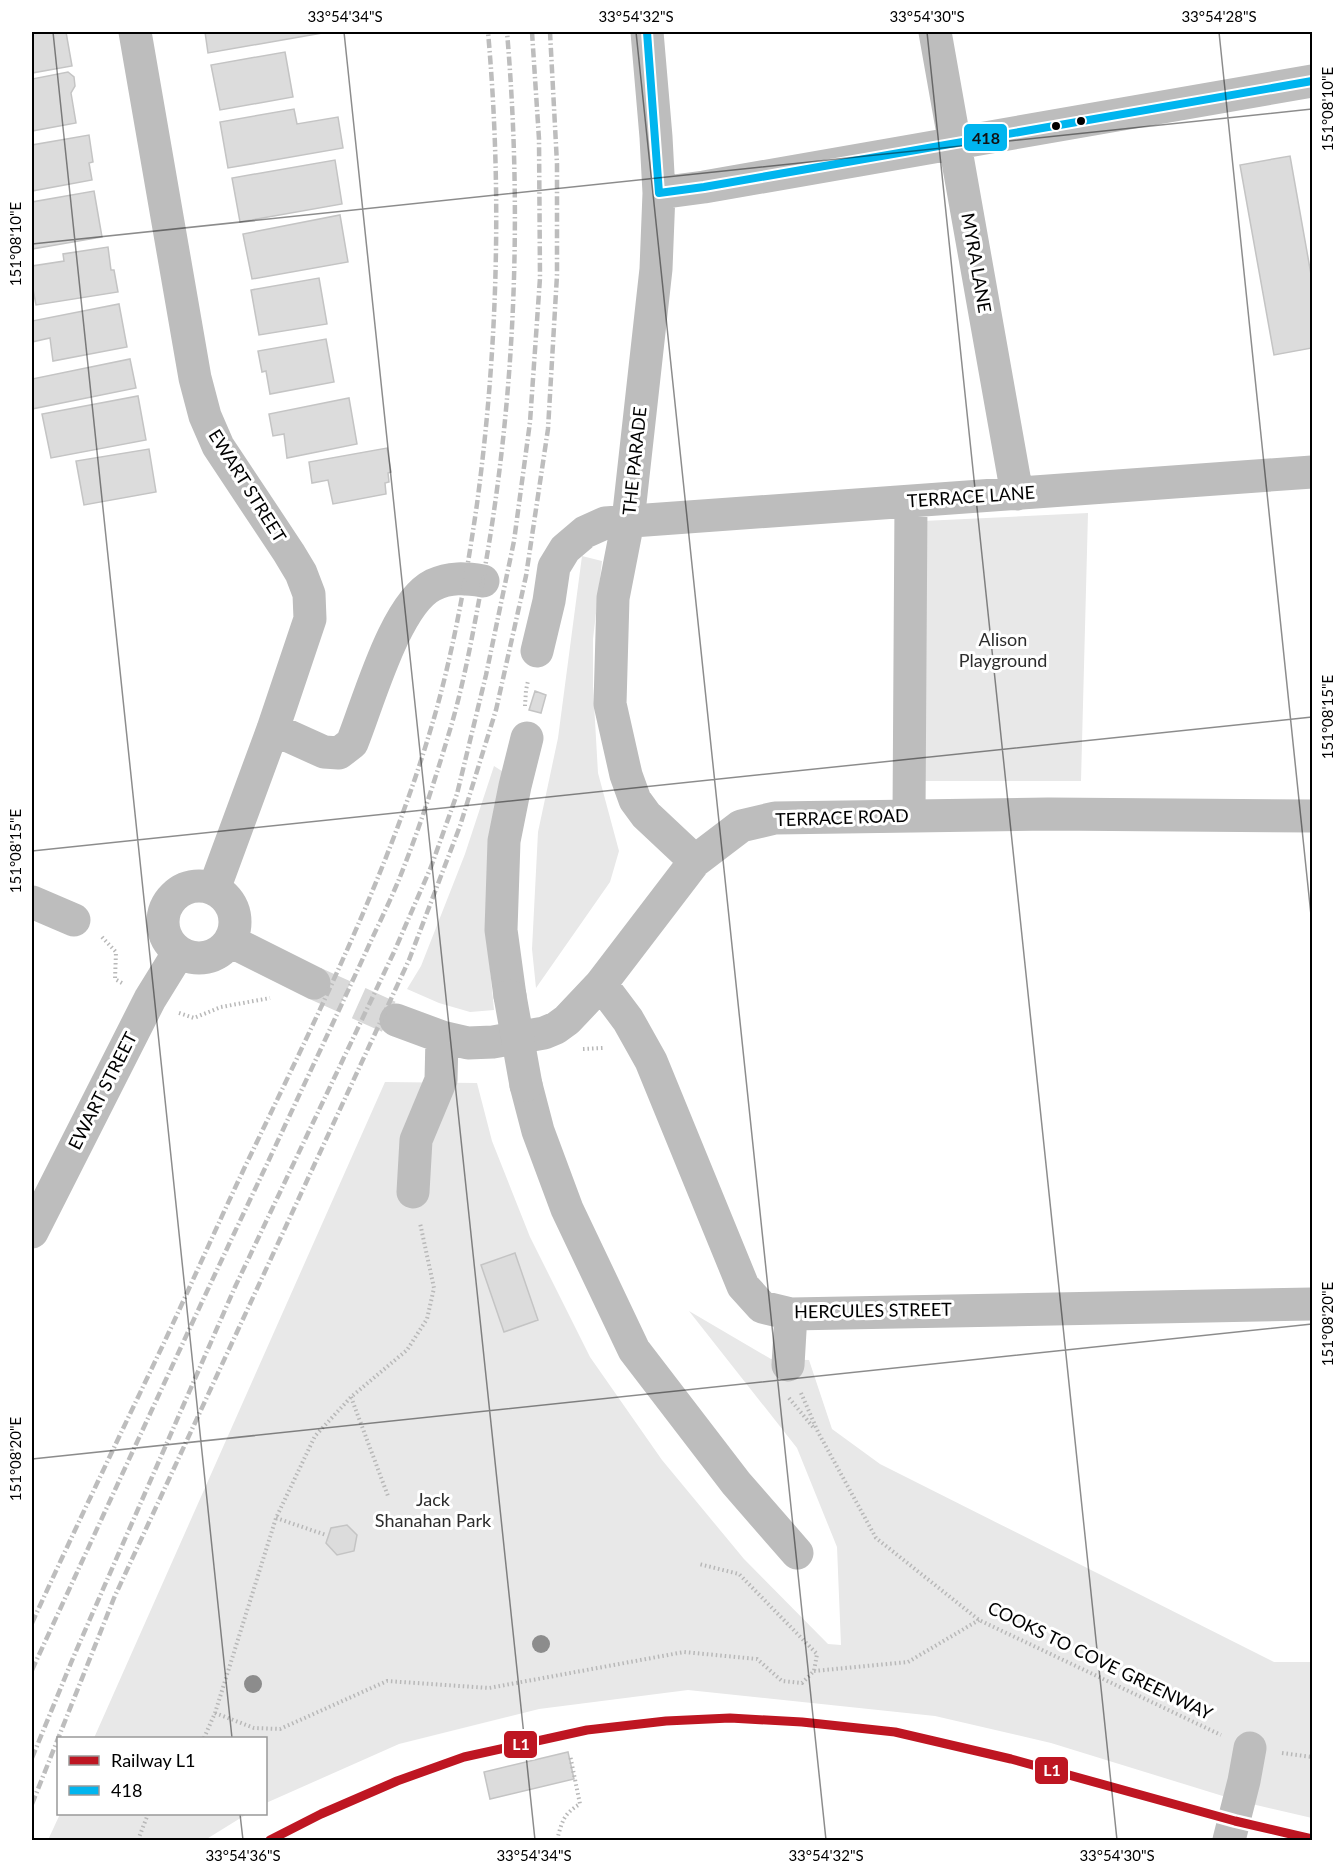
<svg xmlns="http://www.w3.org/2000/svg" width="1344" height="1872" font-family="Lato,sans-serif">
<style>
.green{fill:#e8e8e8}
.building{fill:#dcdcdc;stroke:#c4c4c4;stroke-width:1.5}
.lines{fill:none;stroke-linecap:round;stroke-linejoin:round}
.minor-tunnel{stroke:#d9d9d9;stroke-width:33;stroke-dasharray:33 16;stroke-linecap:butt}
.path{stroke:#b8b8b8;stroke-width:4;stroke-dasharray:1.5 3;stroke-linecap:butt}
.minor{stroke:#bdbdbd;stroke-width:33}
.rail{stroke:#bdbdbd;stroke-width:4.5;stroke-dasharray:9 3 1.5 3;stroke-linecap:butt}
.minor-bridge{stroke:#bdbdbd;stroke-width:33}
.bus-1-casing{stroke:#fff;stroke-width:12}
.bus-1{stroke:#00b5ef;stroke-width:8}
.rail-1-casing{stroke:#fff;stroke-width:14}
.rail-1{stroke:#be1622;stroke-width:9}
.tree{fill:#8c8c8c}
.ticks{fill:none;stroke:#000;stroke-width:1.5;stroke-opacity:0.45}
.bus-dot{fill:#000;stroke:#fff;stroke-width:2}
.labels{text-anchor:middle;stroke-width:6;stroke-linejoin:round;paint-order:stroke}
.street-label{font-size:18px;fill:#000;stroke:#fff}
.park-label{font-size:18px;fill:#2d2d2d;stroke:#fff}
.line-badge{stroke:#fff;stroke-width:2}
.badge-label{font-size:16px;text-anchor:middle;font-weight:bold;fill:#fff}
.pale-badge-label{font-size:16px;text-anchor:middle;font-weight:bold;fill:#111}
.neatline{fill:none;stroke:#000;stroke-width:2}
.ticks-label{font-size:15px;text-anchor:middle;fill:#000}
</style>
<rect width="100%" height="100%" fill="#fff"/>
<path class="green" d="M 1088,513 L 1081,781 L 920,781 L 923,521 Z
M 582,556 L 602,561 L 593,639 L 593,686 L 598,773 L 619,851 L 610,882 L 536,988 L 532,949 L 538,832 L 558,738 Z
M 494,766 L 505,773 L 487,937 L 494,1010 L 470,1012 L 439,1003 L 407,989 L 421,966 L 465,854 Z
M 385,1082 L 477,1083 L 492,1141 L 530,1237 L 590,1357 L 662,1460 L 744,1559 L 828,1644 L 841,1645 L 837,1547 L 797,1448 L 689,1311 L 771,1359 L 809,1360 L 832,1429 L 880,1464 L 1274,1662 L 1312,1662 L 1312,1818 L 1239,1801 L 1051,1743 L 935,1716 L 688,1690 L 539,1709 L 399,1744 L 266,1803 L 266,1738 L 94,1738 Z
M 60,1814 L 247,1814 L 205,1840 L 48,1840 Z"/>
<path class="building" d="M 32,32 L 66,32 L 72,66 L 32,73 Z
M 205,32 L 328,32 L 208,53 Z
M 285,52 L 293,97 L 220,110 L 211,65 Z
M 68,72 L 74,77 L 75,86 L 71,93 L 76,123 L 32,131 L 32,79 Z
M 294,109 L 297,124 L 338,117 L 343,148 L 228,168 L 220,122 Z
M 89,135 L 93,162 L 89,163 L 92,180 L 32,191 L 32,145 Z
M 1290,156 L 1312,280 L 1312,348 L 1274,355 L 1240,165 Z
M 335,160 L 342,204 L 240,222 L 232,178 Z
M 94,191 L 102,237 L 32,249 L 32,202 Z
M 340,215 L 348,262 L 252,279 L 243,234 Z
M 108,247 L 111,270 L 114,270 L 118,292 L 36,305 L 33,289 L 32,289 L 32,266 L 64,261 L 63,254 Z
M 319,278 L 327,324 L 259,335 L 251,290 Z
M 119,304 L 127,347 L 53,361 L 50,338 L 32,342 L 32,321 Z
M 326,339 L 334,382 L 270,394 L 266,371 L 262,372 L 258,351 Z
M 130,359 L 136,388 L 32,409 L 32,379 Z
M 138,396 L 146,440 L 51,458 L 42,414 Z
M 349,398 L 357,444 L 287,458 L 284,434 L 273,436 L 269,414 Z
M 387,448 L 391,472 L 388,473 L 389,482 L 385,483 L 386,494 L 333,504 L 328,480 L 312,483 L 309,462 Z
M 149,449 L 156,492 L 84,505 L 76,461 Z
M 535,691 L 546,695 L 541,713 L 529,710 Z
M 515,1253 L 538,1320 L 504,1332 L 481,1265 Z
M 347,1525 L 357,1535 L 354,1551 L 337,1555 L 326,1543 L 331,1528 Z
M 568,1752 L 574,1779 L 490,1799 L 484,1772 Z"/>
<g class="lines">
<path class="minor-tunnel" d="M 314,983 L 396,1020"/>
<path class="path" d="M 525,706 L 526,690 L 528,681
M 102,937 L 116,952 L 115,979 L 122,983
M 179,1013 L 194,1018 L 221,1007 L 270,998
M 583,1049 L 603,1048 L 605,1049
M 801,1393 L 818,1432 L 876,1538 L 979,1620 L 1221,1735
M 351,1397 L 388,1496
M 789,1398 L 813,1427
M 276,1518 L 326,1535
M 814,1671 L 908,1662 L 979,1620
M 215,1713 L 254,1728 L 280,1729 L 387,1681 L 489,1688 L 684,1652 L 757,1659 L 782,1681 L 802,1683 L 814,1671 L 817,1654 L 739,1574 L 699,1564
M 204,1738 L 215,1713 L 276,1518 L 315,1436 L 351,1397 L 407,1350 L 427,1319 L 434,1288 L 420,1223
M 1282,1753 L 1312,1757
M 138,1840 L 148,1814
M 451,1840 L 453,1840
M 557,1840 C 562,1822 563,1814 580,1804 L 570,1755"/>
<path class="minor" d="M 135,32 L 195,378 L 205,416 L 218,446 L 289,553 L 301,573 L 309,594 L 310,619 L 273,729 L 214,889
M 647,32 L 656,137 L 659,193 L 656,269 L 628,521 L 613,598 L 610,704 L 626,775 L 635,800 L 646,815 L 695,861
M 935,32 L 1017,494
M 659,193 L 704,187 L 1312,81
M 537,651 L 549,601 L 554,567 L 565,549 L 585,532 L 605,523 L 1312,472
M 273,729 L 324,752 L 339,753 L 352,743 C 368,704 395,604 433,585 C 450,577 465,578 483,581
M 909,815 L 911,502
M163 922a36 36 0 1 1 72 0a36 36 0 1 1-72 0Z
M 32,902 L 74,920
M 230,941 L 314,983
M 601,984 L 628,1020 L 651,1061 L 743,1286 L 762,1307 L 791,1314 L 1312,1304
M 510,996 L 501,930 L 504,841 L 515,786 L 527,738
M 396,1020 L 442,1037 L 468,1043 L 493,1042 L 544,1033 L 556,1028 L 567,1020 L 601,984 L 695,861 L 741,826 L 775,818 L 1048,814 L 1312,816
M 526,1085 L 538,1131 L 567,1209 L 634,1350 L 736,1483 L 797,1553
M 413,1192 L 416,1140 L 441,1080 L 442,1037
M 32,1232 L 150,999 L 179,952
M 788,1365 L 791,1314
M 1229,1840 L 1244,1781 L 1250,1748"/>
<path class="rail" d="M 32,1623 C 74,1531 118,1439 162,1347 C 193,1281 222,1214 254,1148 C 322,1006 393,863 436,711 C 455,643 467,573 477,504 C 498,347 502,189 488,32
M 32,1670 C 110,1501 187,1332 267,1164 C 301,1091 336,1017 370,943 C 382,917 395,891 405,864 C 423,818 438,770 452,723 C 464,681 472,638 480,595 C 515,410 523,219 507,32
M 32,1758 L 73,1658 L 235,1287 L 394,952 L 431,867 L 457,794 L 486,675 L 514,541 L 530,422 L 540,278 L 539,139 L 532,32
M 32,1804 L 114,1598 L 409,960 L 460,826 L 496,710 L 526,576 L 548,429 L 557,275 L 557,164 L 550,32"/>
<path class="minor-bridge" d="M 510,996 L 526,1085"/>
<g class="bus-1-casing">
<path id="bus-1" d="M 647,32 L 659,193
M 659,193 L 704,187 L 1312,81"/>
</g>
<use href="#bus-1" class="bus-1"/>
<g class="rail-1-casing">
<path id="rail-1" d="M 270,1840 L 321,1814 L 397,1781 L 464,1757 L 587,1730 L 666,1721 L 730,1718 L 802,1722 L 895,1732 L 1011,1759 L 1235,1821 L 1312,1839"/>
</g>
<use href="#rail-1" class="rail-1"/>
</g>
<g class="tree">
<circle cx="541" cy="1644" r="9"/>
<circle cx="253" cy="1684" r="9"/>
</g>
<path class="ticks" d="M 53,32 L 232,1738M 344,32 L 535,1840M 636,32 L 826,1840M 927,32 L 1117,1840M 1219,32 L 1312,925M 32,244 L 1312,109M 32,851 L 1312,717M 32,1459 L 1312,1324M 240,1814 L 243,1840"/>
<g class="bus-dot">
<circle cx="1081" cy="121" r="5"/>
<circle cx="1056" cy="126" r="5"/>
</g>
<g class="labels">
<g class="street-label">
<text transform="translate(976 263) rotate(80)" y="6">MYRA LANE</text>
<text transform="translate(635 461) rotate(-84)" y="6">THE PARADE</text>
<text transform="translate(247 486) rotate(58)" y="6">EWART STREET</text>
<text transform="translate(971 497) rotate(-4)" y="6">TERRACE LANE</text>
<text transform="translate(842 818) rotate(-2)" y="6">TERRACE ROAD</text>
<text transform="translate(103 1091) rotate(-63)" y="6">EWART STREET</text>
<text transform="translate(873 1311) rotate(-1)" y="6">HERCULES STREET</text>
<text transform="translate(1100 1661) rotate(26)" y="6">COOKS TO COVE GREENWAY</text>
</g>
<g class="park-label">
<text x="1003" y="646">Alison<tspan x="1003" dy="21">Playground</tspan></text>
<text x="433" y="1506">Jack<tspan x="433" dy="21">Shanahan Park</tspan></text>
</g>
</g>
<g class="line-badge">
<rect x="963" y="123" width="45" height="29" rx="6" fill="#00b5ef"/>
<rect x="503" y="1730" width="35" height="29" rx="6" fill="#be1622"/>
<rect x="1034" y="1756" width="35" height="29" rx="6" fill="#be1622"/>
</g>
<g class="badge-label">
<text x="521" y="1750">L1</text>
<text x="1052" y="1776">L1</text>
</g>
<g class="pale-badge-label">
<text x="986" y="144">418</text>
</g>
<rect width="1344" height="1872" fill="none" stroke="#ffffff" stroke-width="66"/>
<rect x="57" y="1737" width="210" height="78" fill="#ffffff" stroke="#999999" stroke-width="1.5"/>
<rect x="69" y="1756" width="30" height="9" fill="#be1622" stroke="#999999" stroke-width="1.5"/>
<text x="111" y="1767" font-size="18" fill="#000000">Railway L1</text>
<rect x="69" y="1786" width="30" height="9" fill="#00b5ef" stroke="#999999" stroke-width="1.5"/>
<text x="111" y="1797" font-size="18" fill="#000000">418</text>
<rect x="33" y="33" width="1278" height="1806" class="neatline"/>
<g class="ticks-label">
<text x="345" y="22">33°54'34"S</text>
<text x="636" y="22">33°54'32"S</text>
<text x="927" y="22">33°54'30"S</text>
<text x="1219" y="22">33°54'28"S</text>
<text transform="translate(1328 109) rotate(-90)" y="5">151°08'10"E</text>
<text transform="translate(16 244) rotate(-90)" y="5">151°08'10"E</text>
<text transform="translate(1328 717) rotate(-90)" y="5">151°08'15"E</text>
<text transform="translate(16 851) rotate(-90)" y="5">151°08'15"E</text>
<text transform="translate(1328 1324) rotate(-90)" y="5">151°08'20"E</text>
<text transform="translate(16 1459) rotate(-90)" y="5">151°08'20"E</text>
<text x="243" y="1861">33°54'36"S</text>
<text x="534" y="1861">33°54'34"S</text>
<text x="826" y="1861">33°54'32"S</text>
<text x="1117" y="1861">33°54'30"S</text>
</g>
</svg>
